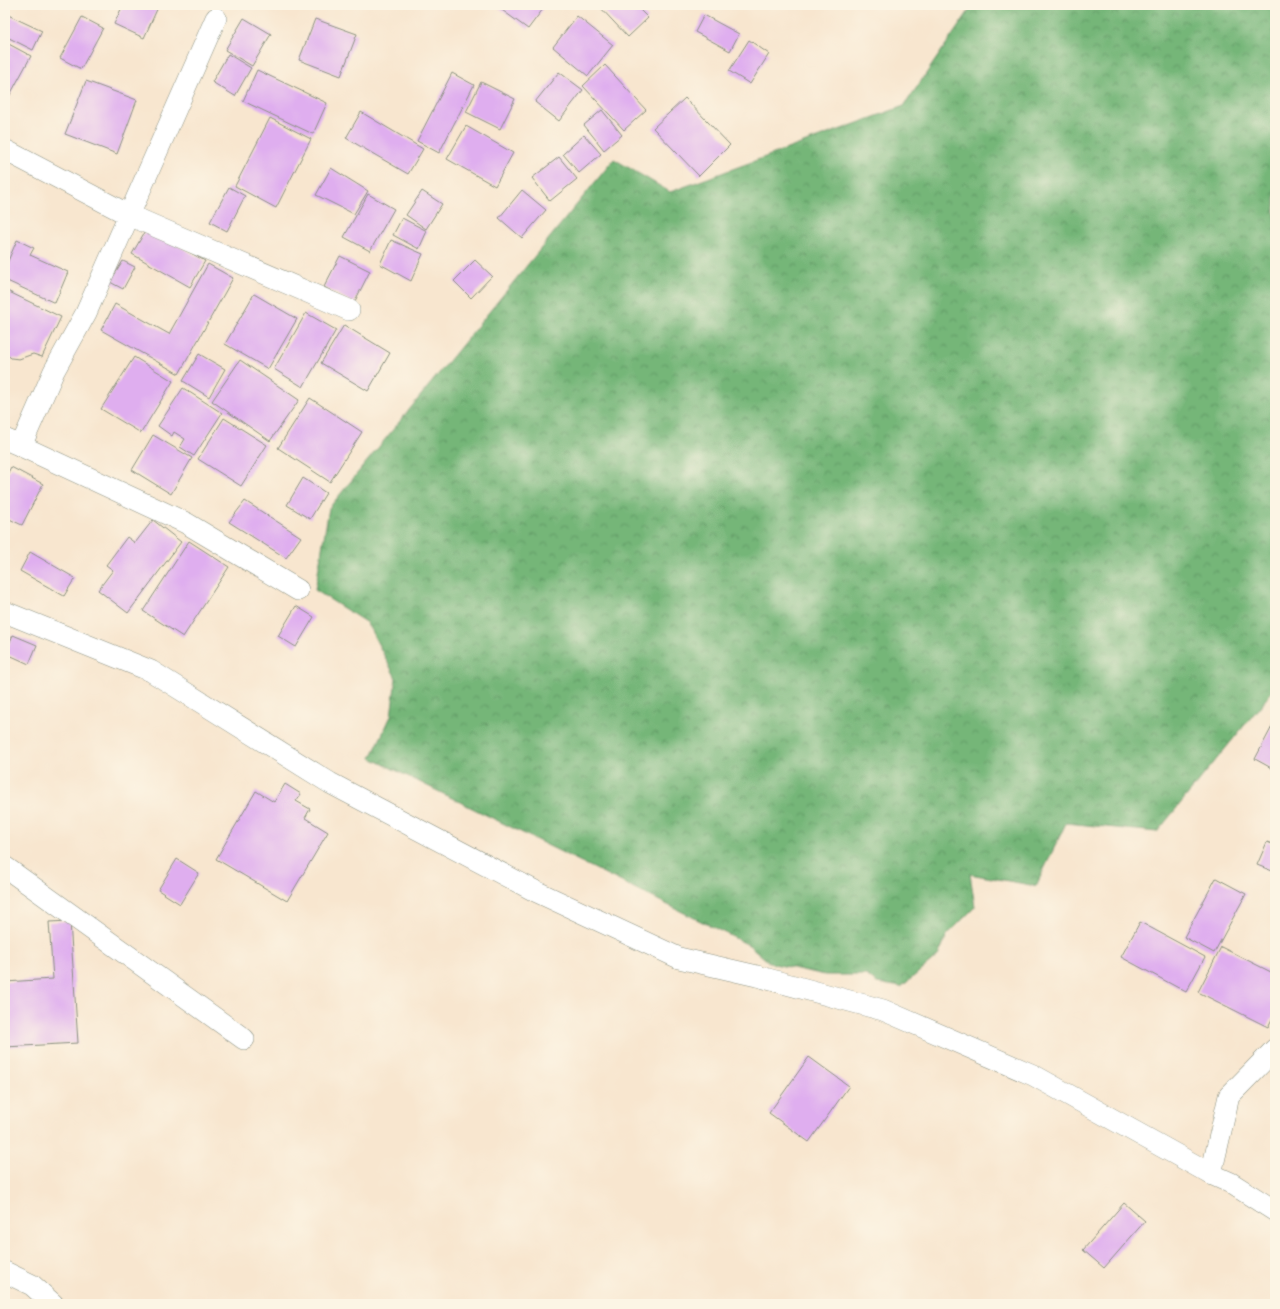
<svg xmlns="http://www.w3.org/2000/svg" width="1280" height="1309" font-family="'Shantell Sans',sans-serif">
<defs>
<pattern id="forest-crowns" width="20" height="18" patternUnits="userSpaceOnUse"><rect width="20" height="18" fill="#75b678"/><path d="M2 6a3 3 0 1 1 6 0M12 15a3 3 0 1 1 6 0" fill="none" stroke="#5f9563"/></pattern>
</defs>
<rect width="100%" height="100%" fill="#fcf5e5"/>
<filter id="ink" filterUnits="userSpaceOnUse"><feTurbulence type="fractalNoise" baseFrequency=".025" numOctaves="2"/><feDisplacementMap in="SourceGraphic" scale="8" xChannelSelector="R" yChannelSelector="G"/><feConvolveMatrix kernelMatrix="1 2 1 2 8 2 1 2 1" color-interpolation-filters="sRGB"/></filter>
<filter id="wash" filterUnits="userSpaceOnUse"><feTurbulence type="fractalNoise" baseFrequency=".012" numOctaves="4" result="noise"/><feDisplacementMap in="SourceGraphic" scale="16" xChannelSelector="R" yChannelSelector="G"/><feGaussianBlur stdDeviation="0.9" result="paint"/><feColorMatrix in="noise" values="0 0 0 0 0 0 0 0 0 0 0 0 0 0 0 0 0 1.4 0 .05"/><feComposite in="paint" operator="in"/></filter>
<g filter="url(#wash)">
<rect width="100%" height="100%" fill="#f8e6cf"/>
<polygon fill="url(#forest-crowns)" stroke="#4a7a56" points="973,5 1275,5 1275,688 1157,832 1066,823 1036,886 970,874 975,907 947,935 938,956 901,987 877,983 866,975 825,975 770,963 749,945 371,758 391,716 396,678 367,623 315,590 329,508 614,159 670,192 904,106"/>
<g id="blocks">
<g fill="#dfaeef">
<polygon points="123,5 159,5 144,38 114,24"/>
<polygon points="495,5 546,5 528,29"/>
<polygon points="598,5 635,5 648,18 628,37"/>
<polygon points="6,14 42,31 33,50 5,36"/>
<polygon points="704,15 739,34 730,51 695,32"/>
<polygon points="577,16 613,45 588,76 553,47"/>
<polygon points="82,17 103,28 81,69 60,58"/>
<polygon points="244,18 271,34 252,66 225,50"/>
<polygon points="315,19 357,34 341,76 299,60"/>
<polygon points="749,40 769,54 750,84 729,71"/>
<polygon points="5,42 31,56 5,104"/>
<polygon points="228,54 251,68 235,96 212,82"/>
<polygon points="605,65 646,110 624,130 583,86"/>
<polygon points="257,70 327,103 313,134 243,101"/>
<polygon points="559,72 583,90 559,121 535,102"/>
<polygon points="452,73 474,85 439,153 417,141"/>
<polygon points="86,81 137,100 117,154 65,134"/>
<polygon points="481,82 515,99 500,129 466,112"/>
<polygon points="685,98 730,145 699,176 653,128"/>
<polygon points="602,110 622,135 604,150 584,125"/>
<polygon points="361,112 423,149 408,174 346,138"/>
<polygon points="270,118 311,139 276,208 235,186"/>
<polygon points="466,126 513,153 495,186 447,159"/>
<polygon points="584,135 601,154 579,173 563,154"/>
<polygon points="559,157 577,179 550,201 532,178"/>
<polygon points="331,168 368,191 354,214 316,195"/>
<polygon points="229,187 245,196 227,231 210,222"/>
<polygon points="522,190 546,210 522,238 499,218"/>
<polygon points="422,191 442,204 426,229 406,215"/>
<polygon points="368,194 394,209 370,251 344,237"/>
<polygon points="402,218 427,231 419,249 393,235"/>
<polygon points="147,228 205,261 190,287 132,254"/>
<polygon points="17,240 34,248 30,255 68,272 55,303 5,280 5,268"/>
<polygon points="391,240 423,254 411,281 380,264"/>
<polygon points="340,256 370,271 354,303 324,287"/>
<polygon points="475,260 492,276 471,298 454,281"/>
<polygon points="123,261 135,267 123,289 110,282"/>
<polygon points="208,264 233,278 179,374 101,330 115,304 169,334"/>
<polygon points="5,290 61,317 42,357 33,354 19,359 11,358 5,353"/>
<polygon points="254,294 297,319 268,369 225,344"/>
<polygon points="306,313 336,330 303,387 274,369"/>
<polygon points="344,325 390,353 368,391 321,363"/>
<polygon points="199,354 225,369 209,397 183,381"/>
<polygon points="134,357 173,381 141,433 101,409"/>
<polygon points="240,360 299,400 270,441 212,401"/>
<polygon points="183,388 222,413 194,456 180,447 185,439 174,432 172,436 158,426"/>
<polygon points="310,398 362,432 330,482 278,448"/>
<polygon points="224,418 267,445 241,486 198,459"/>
<polygon points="153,435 192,458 171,494 132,470"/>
<polygon points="11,467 43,484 22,525 5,517 5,478"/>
<polygon points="303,478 326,493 310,519 287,505"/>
<polygon points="245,501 301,537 286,558 229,522"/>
<polygon points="153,520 181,542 128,613 98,590 113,570 106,565 127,537 135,543"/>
<polygon points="189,541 229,567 183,637 143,611"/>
<polygon points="30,552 75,578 64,596 20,571"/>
<polygon points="296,606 314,617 296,647 278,636"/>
<polygon points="13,635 37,645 29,664 5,653"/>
<polygon points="1275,721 1275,770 1255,759"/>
<polygon points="285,784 301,794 296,801 310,809 305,818 328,832 287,901 216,859 256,791 274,802"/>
<polygon points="1267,842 1275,845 1275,872 1257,865"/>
<polygon points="177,859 199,873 180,904 158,890"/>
<polygon points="1216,878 1246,894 1214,953 1184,937"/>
<polygon points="70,921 78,1043 5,1047 5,982 53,979 49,922"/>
<polygon points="1140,922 1205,957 1186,992 1121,957"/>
<polygon points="1221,947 1275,974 1275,1013 1268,1027 1198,992"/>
<polygon points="809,1057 849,1086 809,1142 769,1113"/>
<polygon points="1124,1203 1145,1221 1104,1268 1083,1250"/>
</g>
</g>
</g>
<g filter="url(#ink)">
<use href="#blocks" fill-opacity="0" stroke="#8c9282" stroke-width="1"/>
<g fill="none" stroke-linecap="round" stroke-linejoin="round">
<defs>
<g id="street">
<polyline points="5,150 129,215 349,310"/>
<polyline points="5,439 21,446 54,371 86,313 216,18"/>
<polyline points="21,446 186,523 298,590"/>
<polyline points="5,612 151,671 330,783 533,890 679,958 757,976 883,1010 1033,1075 1211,1174 1231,1183 1275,1211"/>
<polyline points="5,867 244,1039"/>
<polyline points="1211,1174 1229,1096 1275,1049"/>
<polyline points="5,1272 32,1285 53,1304"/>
</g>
</defs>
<use href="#street" stroke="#8c9282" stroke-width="22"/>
<use href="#street" stroke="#fff" stroke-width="21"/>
</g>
</g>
<rect width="1280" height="1309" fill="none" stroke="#fcf5e5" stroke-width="20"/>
</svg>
